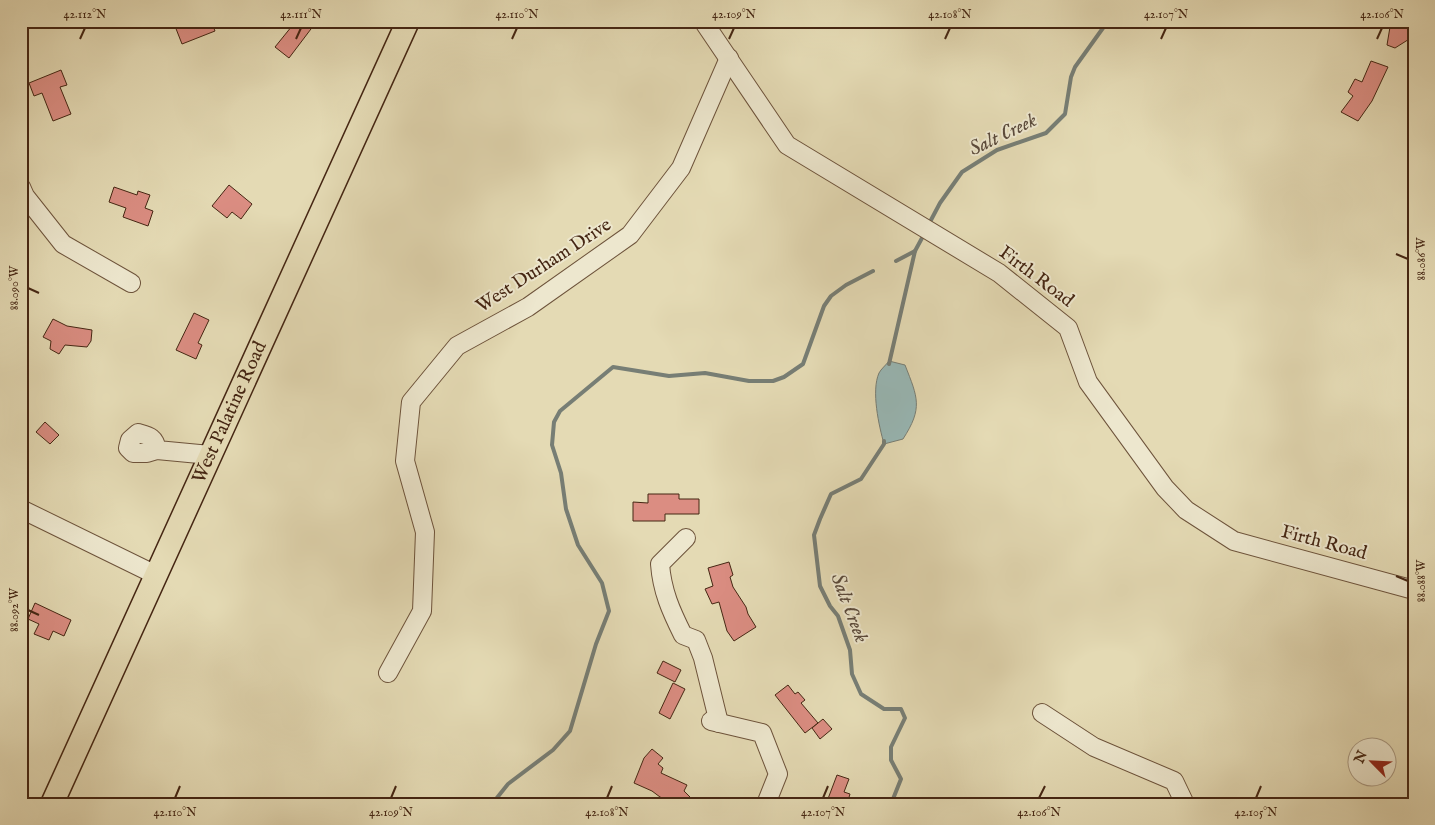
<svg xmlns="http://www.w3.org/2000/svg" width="1435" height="825" font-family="'IM FELL English',serif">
<rect width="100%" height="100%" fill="#e4dab4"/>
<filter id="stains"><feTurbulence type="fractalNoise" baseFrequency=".004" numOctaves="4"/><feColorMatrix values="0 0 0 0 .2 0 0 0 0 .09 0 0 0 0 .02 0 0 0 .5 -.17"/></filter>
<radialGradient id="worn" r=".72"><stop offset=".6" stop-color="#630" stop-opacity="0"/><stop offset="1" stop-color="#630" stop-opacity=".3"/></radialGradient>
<path fill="#98b8b6" stroke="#777e75" d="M889,361L905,365C918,398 923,408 903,439L884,444C879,426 871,391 879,373C881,369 886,365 889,361Z"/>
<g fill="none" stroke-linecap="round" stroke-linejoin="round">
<g stroke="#777e75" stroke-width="4">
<polyline points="931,220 940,203 962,172 997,150 1046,133 1065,114 1071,77 1075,67 1108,21"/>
<polyline points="896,261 915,251"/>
<polyline points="889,364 915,251 922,238"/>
<polyline points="884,441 884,444 861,479 831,494 820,519 814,535 820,586 830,606 838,616 850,650 852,674 861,694 884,709 901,709 905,718 891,747 891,760 901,779 891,804"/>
<polyline points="492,804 508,784 553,750 570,731 596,644 609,611 602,583 578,545 566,509 561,473 552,445 554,422 560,411 613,367 669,376 705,373 749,381 773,381 784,377 803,364 824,306 831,296 846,285 873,271"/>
</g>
</g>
<g fill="#db8d82" stroke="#452613">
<polygon points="173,21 211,21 215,31 182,44"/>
<polygon points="301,21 317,21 289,58 275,47 292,26 295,28"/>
<polygon points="1391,21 1414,21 1414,36 1395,48 1387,45"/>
<polygon points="1371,61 1388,67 1372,101 1358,121 1341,112 1353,96 1348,92 1355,79 1362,82"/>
<polygon points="61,70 67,85 60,87 71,114 53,121 42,93 34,96 29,83"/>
<polygon points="229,185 252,204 241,219 232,212 227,218 212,206"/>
<polygon points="114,187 137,195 138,191 150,195 145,208 153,211 148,226 123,217 126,208 109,202"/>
<polygon points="194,313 209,320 198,343 202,345 196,359 176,350"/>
<polygon points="53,319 67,326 92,330 91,341 87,347 65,345 59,354 50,349 51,341 43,337"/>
<polygon points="45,422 59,435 50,444 36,432"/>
<polygon points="648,494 679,494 679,499 699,499 699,514 665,514 665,521 633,521 633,502 648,503"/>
<polygon points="729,562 733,575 730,577 733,587 746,607 748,614 756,627 734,641 727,631 719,602 712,604 705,589 713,586 708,568"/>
<polygon points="35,603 71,620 64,636 53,631 49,640 34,634 39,624 28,619"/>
<polygon points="663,661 681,670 675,682 657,673"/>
<polygon points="673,683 685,689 670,719 659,713"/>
<polygon points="788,685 795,694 798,692 805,700 801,703 818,723 805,733 775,695"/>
<polygon points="823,719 832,729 820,739 812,728"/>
<polygon points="652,749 663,758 658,764 663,768 661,773 687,785 684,791 690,797 687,804 676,804 660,797 652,791 634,783 644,758"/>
<polygon points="837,775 849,779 844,792 850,794 847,804 826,804"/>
</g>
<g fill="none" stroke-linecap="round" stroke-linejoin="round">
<defs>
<g id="minor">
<polyline points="703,21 787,145 999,273 1068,328 1088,382 1165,488 1186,510 1234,541 1414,590"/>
<polyline points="21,187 25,196 63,244 131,283"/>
<path d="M157,450C155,437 149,436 138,433L130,440L128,448L133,453H147L157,450L210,455"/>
<polyline points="21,509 156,575"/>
<path d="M686,538L660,564C662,591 671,611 683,635L696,640L703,658L719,723"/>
<polyline points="388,673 422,611 425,532 405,461 411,402 457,346 528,307 630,235 681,168 729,58"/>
<polyline points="1042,713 1094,747 1174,781 1185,804"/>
<polyline points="711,721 762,733 778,774 766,804"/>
</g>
<g id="major">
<path id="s1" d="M52,804L408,21"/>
</g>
</defs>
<use href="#minor" stroke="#6d533b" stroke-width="20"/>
<use href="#major" stroke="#452613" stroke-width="25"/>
<use href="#minor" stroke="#ede7ce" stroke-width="18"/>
<use href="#major" stroke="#e4dab4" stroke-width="22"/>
</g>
<path fill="none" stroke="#452613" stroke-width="2" d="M80,39L85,28M296,39L301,28M512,39L517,28M729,39L734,28M945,39L950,28M1161,39L1166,28M1377,39L1382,28M1396,254L1408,259M28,288L39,293M1396,576L1408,581M28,610L39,615M175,798L180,786M391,798L396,786M607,798L612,786M823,798L828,786M1039,798L1045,786M1256,798L1261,786"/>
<g text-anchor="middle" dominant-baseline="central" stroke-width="4" stroke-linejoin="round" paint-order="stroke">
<g font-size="19" fill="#452613" stroke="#ede7ce">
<text transform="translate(544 266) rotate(-33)">West Durham Drive</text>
<text transform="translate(1036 277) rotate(37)">Firth Road</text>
<text stroke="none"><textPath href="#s1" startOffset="430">West Palatine Road</textPath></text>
<text transform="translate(1324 543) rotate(15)">Firth Road</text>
</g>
<g font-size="20" font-style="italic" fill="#5a4a3c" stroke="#ede7ce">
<text transform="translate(1003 135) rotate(-26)">Salt Creek</text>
<text transform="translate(849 608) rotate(69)">Salt Creek</text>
</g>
</g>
<rect width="1435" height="825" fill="none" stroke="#e4dab4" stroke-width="55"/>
<g transform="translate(1372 762) rotate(294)"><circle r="24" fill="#ede7ce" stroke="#aa9a83"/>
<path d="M0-4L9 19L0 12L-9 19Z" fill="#8f2418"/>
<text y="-8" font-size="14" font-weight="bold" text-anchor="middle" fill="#452613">N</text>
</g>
<rect x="28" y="28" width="1380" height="770" fill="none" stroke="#452613" stroke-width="2"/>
<g font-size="12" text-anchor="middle" fill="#452613">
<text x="85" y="18">42.112°N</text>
<text x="301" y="18">42.111°N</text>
<text x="517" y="18">42.110°N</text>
<text x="734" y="18">42.109°N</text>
<text x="950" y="18">42.108°N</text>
<text x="1166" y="18">42.107°N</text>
<text x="1382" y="18">42.106°N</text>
<text transform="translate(1421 259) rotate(-90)" y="4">88.086°W</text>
<text transform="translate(14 288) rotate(-90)" y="4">88.090°W</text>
<text transform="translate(1421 581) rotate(-90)" y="4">88.088°W</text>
<text transform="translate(14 610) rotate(-90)" y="4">88.092°W</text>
<text x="175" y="816">42.110°N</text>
<text x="391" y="816">42.109°N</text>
<text x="607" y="816">42.108°N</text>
<text x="823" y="816">42.107°N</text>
<text x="1039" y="816">42.106°N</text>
<text x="1256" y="816">42.105°N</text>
</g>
<rect width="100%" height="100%" filter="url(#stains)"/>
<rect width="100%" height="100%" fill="url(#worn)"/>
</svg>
